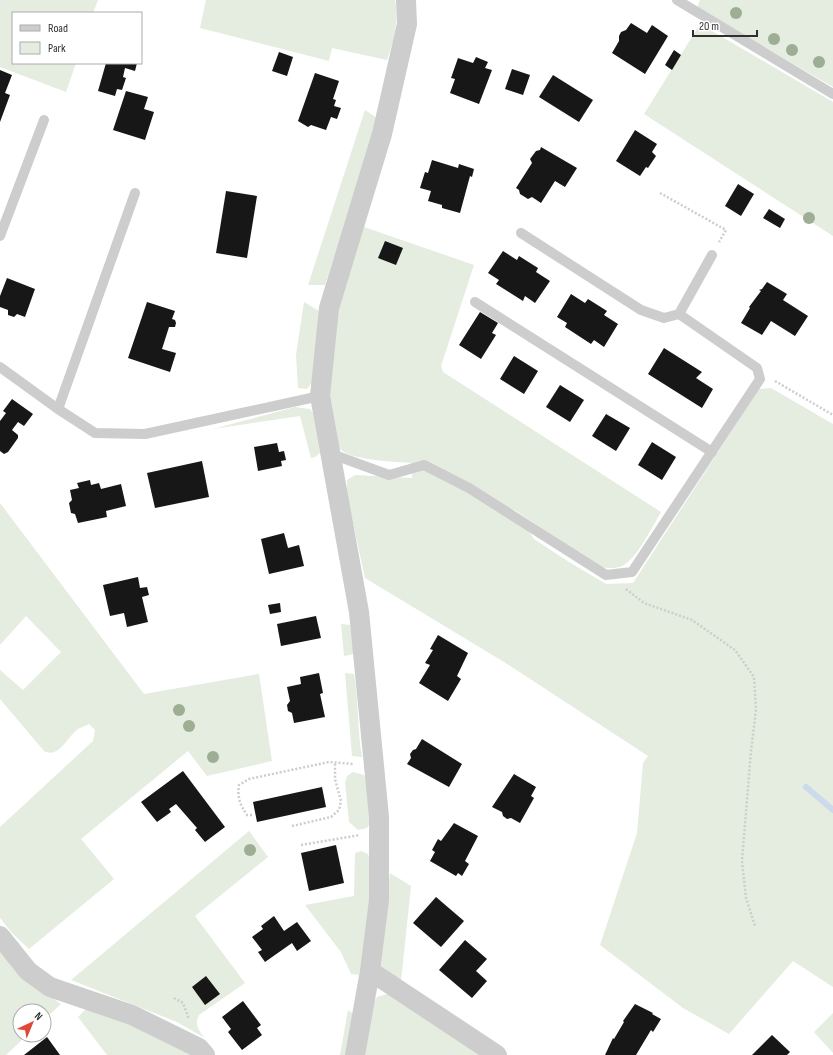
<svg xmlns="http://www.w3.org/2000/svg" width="833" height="1055" font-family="'Sofia Sans Condensed',sans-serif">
<rect width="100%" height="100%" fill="#fff"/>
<g fill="#e4eddf">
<polygon points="0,0 98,0 93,13 13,13 13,63 76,63 66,92 0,67"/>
<path d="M206,0H395C399,22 394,40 387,60L332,48L329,61L200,28Z"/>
<polygon points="700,0 833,0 833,87 697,8"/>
<polygon points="700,24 833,102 833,236 644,114"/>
<polygon points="365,110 377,118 359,182 325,285 308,285"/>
<path d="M364,227L474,265L441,366L443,372L661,512C652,527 637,559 622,566C615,569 607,568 600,567L513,509L534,539L569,562L606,584L633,583L759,389L771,388L833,424V987L793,961L729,1034L683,1008L600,945L637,833L643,763L648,756L504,662L365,578L347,495V480L355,475L412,478L411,463C396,462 350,460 340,449C320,427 331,357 335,329C336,318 336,307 339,296C345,273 357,250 364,227Z"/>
<polygon points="304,302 319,311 313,381 307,389 298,388 296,355"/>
<polygon points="295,407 310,409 313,413 320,453 315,457 311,458 300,416 213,429"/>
<path d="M0,503L144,694L259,674L272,761L207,776L188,751L81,839L114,879L29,949L12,933L0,918V827L93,741L95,730L89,724C86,726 81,727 78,729C67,737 59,759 44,751L0,699V670L23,690L61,652L26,616L0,645Z"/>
<polygon points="341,624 350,625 354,654 344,656"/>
<path d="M345,673L354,674C359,702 357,730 362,757L352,756Z"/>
<polygon points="353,772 364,775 366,780 370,823 367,828 358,830 349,822 345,782 347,776"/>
<path d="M249,831L268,857L195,916L245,983L199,1015C194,1025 199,1031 205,1038L177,1022L71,980Z"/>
<polygon points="361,851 368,854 370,862 369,925 359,975 351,974 341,952 305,905 354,896 355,853"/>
<polygon points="390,873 411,886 401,981 382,970 379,963"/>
<polygon points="0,952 44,992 61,1004 44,1020 44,1011 20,1011 20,1035 27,1035 6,1055 0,1055"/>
<polygon points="387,994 486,1055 364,1055 373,1004 377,997"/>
<polygon points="86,1009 124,1020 198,1055 107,1055 78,1017"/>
<polygon points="348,1010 352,1013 352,1017 346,1055 340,1055"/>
<polygon points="833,1013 833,1053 814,1032"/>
</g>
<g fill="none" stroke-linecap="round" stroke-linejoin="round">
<polyline stroke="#ccdaec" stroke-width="6" points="806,787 833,810"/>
</g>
<g fill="#171717">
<polygon points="631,23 647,33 652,25 668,36 645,74 612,53 619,41 619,36 621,32 626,30"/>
<polygon points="674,50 681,55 672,70 665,65"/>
<polygon points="279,52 293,57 287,76 272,71"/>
<polygon points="476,57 488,62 485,68 492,70 479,104 450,93 455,79 451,78 458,58 473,63"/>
<polygon points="106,63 137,63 135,71 125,68 123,77 126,78 122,90 117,89 115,96 98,91"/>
<polygon points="512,69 530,75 523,95 505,89"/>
<polygon points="0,70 12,75 5,93 10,95 0,122"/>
<polygon points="315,73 339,81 333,99 336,100 334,106 341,108 337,119 331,117 326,130 311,125 308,127 298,121"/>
<polygon points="553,75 593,100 579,122 539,97"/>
<polygon points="126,91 148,97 144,109 154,112 145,140 113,130"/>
<polygon points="635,130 657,144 652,152 656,156 648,168 646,167 640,176 616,161"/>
<polygon points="541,147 577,168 565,187 555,181 541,203 532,197 528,199 520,194 519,190 516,188 532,163 530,159 536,151 540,150"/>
<polygon points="432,160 458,168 459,164 474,169 472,177 470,176 460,213 442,208 442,205 428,201 431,191 420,188 425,172 428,173"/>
<polygon points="738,184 754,194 741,216 725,206"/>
<polygon points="226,191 257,196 247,258 216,253"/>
<polygon points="769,209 785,219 780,228 763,218"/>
<polygon points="385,241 403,248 396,265 378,258"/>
<polygon points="503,251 517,260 519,256 538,268 536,272 550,281 535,303 525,296 523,301 496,284 499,280 488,273"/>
<polygon points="7,278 35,289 25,317 17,314 14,317 8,315 8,310 0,307 0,296"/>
<polygon points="767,282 787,294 783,300 808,316 795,336 771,321 762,335 741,323 750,308 749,307 761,291 759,290 762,289"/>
<polygon points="571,294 585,303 588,299 607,311 604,315 618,324 604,347 594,340 591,344 565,327 567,323 557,317"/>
<polygon points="147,302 175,311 172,319 175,320 176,323 175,327 169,327 162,349 176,353 170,372 128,358"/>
<polygon points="480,312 498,323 492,333 496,335 481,359 459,345"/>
<polygon points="664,348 702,372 696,378 713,389 702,408 648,374"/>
<polygon points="514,356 538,371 524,394 500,379"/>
<polygon points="560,385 584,400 570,422 546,407"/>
<polygon points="12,399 33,414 24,426 18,422 12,430 18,435 18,438 8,452 4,454 0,451 0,421 6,413 3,411"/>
<polygon points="606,414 630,428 616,451 592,436"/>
<polygon points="652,442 676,457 662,480 638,465"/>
<polygon points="277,443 279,452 284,451 286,460 281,461 282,466 258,471 254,447"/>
<polygon points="202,461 209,497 155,508 147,473"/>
<polygon points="90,480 91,485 99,483 101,489 121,484 126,506 106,511 107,517 78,523 75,514 71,513 69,503 72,500 70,490 79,488 77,483"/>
<polygon points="284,533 288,548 299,545 304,566 269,574 261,539"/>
<polygon points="138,577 140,588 147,587 149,595 142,597 148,622 127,627 124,613 110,616 103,585"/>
<polygon points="280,603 281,612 270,614 268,605"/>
<polygon points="316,616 321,638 281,646 277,624"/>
<polygon points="438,635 468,653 457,676 461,679 448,701 419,683 430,665 425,663 433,650 430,649"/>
<polygon points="319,673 323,693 320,694 325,717 294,723 292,713 288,711 287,705 290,701 287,687 301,684 300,677"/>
<polygon points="422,739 462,764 449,787 407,764 411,758 410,754 413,750 416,749"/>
<polygon points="183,771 225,827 205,842 195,830 197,828 176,804 169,809 171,812 157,822 141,802"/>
<polygon points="514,774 536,787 531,796 534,798 520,823 511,818 507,819 503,816 502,812 492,807"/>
<polygon points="322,787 326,807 257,822 253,802"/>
<polygon points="454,823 478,836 465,861 469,864 462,876 458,873 456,876 430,861 435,852 432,850 438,839 441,841"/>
<polygon points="336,845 344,883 309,891 301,853"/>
<polygon points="436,897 464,921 441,947 413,923"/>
<polygon points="274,916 284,931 297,922 311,941 297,951 292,943 265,962 258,952 262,950 252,937 263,929 261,926"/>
<polygon points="465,940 487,959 476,971 487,981 472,998 439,970"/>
<polygon points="206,976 220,994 205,1005 192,987"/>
<polygon points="243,1001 261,1025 257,1028 262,1035 242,1050 228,1032 231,1029 222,1017"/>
<polygon points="635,1004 653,1013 652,1014 661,1019 653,1032 651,1030 636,1055 605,1055 613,1038 614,1039 624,1022 623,1021"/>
<polygon points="772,1035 790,1052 787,1055 752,1055"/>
<polygon points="47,1037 60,1055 24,1055"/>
</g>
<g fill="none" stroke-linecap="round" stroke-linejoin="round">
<g stroke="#cdcdcd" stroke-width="2.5" stroke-dasharray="2 2" stroke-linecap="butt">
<polyline points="660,193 726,230 719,242"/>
<polyline points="775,381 833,415"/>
<polyline points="626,589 644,603 692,620 735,650 754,677 756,710 751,751 742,861 746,898 755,926"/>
<path d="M252,815H247C240,805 237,797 239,785L249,779L329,762L354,764"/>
<polyline points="292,826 331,817 339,810 341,801 335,779 335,763"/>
<polyline points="301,845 360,835"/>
<polyline points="174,998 183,1003 189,1019"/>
</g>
<g stroke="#cdcdcd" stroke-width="10">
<polyline points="677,0 833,94"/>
<polyline points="135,193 58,409 95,433 145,434 320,396"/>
<polyline points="521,233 641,310 664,318 679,314 712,255"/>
<polyline points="0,236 44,120"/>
<polyline points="475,302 712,452"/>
<polyline points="0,367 58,409"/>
<polyline points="329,453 389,475 424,465 469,488 606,575 632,572 760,379 757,368 679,314"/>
</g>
<g stroke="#cdcdcd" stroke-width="20">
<polyline points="0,936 28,971 50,987 132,1015 199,1048 205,1055"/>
<polyline points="370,971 497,1055"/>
<polyline points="355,1055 370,971 379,900 379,817 359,612 320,396 329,308 382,134 407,24 406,0"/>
</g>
</g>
<g fill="#9dae95">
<circle cx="736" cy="13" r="6"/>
<circle cx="774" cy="39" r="6"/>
<circle cx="792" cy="50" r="6"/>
<circle cx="819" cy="62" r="6"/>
<circle cx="809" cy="218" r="6"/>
<circle cx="179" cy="710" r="6"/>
<circle cx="189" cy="726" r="6"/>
<circle cx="213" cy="757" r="6"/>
<circle cx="250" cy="850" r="6"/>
</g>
<rect x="12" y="12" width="130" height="52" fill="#ffffff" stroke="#acacac"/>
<rect x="20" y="25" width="20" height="6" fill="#cdcdcd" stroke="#acacac"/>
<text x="48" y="32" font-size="12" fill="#303030">Road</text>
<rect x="20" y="42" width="20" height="12" fill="#e4eddf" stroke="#acacac"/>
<text x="48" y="52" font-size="12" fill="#303030">Park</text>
<g transform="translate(32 1023) rotate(44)"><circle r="19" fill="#ffffff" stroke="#acacac"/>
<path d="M0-3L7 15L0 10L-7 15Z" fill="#e14839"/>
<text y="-6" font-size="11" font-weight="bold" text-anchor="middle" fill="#303030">N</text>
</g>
<path d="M693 30v6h64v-6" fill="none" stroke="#303030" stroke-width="2"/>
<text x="699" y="30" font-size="12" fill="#303030" stroke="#ffffff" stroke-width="3" paint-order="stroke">20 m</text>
</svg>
